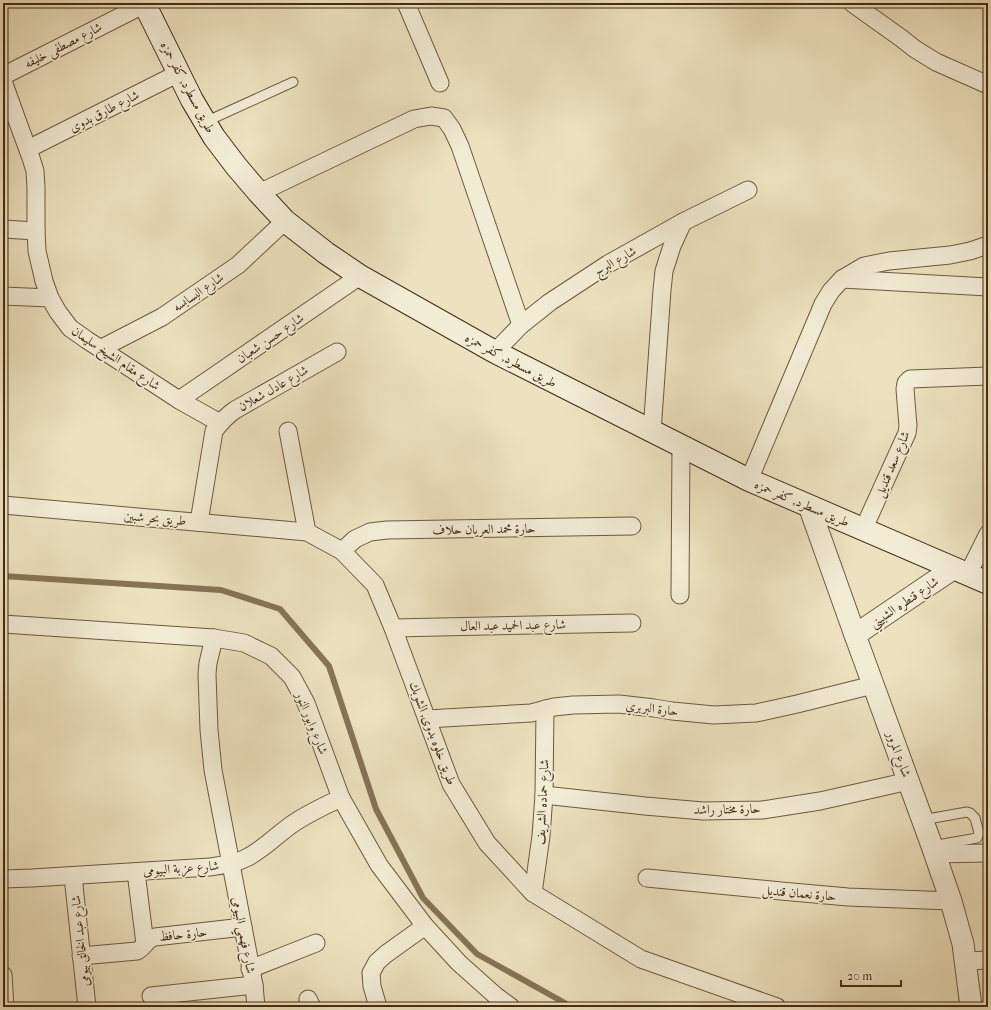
<svg xmlns="http://www.w3.org/2000/svg" width="991" height="1010" font-family="'IM FELL French Canon',Amiri,serif">
<rect width="100%" height="100%" fill="#ede2bf"/>
<filter id="stains"><feTurbulence type="fractalNoise" baseFrequency=".005" numOctaves="4"/><feColorMatrix values="0 0 0 0 .2 0 0 0 0 .09 0 0 0 0 .02 0 0 0 .5 -.17"/></filter>
<radialGradient id="worn" r=".72"><stop offset=".6" stop-color="#630" stop-opacity="0"/><stop offset="1" stop-color="#630" stop-opacity=".3"/></radialGradient>
<g fill="none" stroke-linecap="round" stroke-linejoin="round">
<polyline stroke="#867456" stroke-width="6" points="3,576 221,590 280,609 329,666 376,809 423,898 477,954 572,1007"/>
<defs>
<g id="service">
<polyline points="205,122 293,82"/>
<polyline points="922,820 967,812 970,813 975,818 979,833 977,838 932,846"/>
</g>
<g id="minor">
<polyline points="406,3 440,83"/>
<polyline points="852,3 901,38 915,49 936,62 988,85"/>
<polyline points="3,76 145,4"/>
<polyline points="3,81 17,120 31,158 35,171 36,188 36,231 37,251 44,281 50,298 58,312 70,328 87,340 179,400 220,423"/>
<polyline points="28,149 179,73"/>
<polyline points="259,193 414,119 431,116 444,118 452,129 460,146 521,325"/>
<polyline points="3,229 36,231"/>
<polyline points="842,279 988,287"/>
<polyline points="3,296 50,298"/>
<polyline points="102,348 162,317 238,265 285,221"/>
<polyline points="495,352 521,325 550,302 608,264 683,222 748,190"/>
<polyline points="179,400 360,276"/>
<polyline points="288,431 307,532"/>
<polyline points="652,432 662,290 664,271 672,246 683,222"/>
<polyline points="749,480 823,304 831,291 842,279 864,266 889,261 950,255 970,251 988,245"/>
<polyline points="3,505 307,532 342,551 375,585 393,628 451,784 487,843 533,893 641,959 777,1007"/>
<path d="M199,522L214,431C220,423 226,416 235,410L337,352"/>
<polyline points="863,530 907,433 908,426 905,389 906,383 910,379 988,376"/>
<polyline points="342,551 355,539 370,532 387,530 632,526"/>
<polyline points="968,574 988,534"/>
<polyline points="680,595 681,446"/>
<polyline points="3,624 214,638 244,643 271,656 292,677 306,703 341,798 379,865 425,926 459,963 496,996 511,1007"/>
<polyline points="393,628 632,623"/>
<polyline points="214,638 208,663 207,674 209,730 213,770 254,985 256,1007"/>
<polyline points="427,719 531,713 554,707 573,705 619,704 654,708 672,711 714,715 756,713 797,704 873,685"/>
<polyline points="544,795 645,806 703,811 762,810 820,801 909,781"/>
<polyline points="935,854 988,853"/>
<polyline points="136,872 145,944"/>
<polyline points="73,876 87,1007"/>
<polyline points="647,878 781,891 848,897 951,901"/>
<path d="M3,879L32,878L210,867C223,865 235,864 246,858C265,849 279,832 297,821C311,812 326,805 341,798"/>
<polyline points="533,893 541,836 544,795 545,709"/>
<path d="M81,956L137,951C144,948 146,939 155,937L243,927"/>
<polyline points="965,961 988,960"/>
<polyline points="250,969 316,943"/>
<polyline points="3,975 5,1007"/>
<polyline points="151,996 254,985"/>
<polyline points="308,999 312,1007"/>
<polyline points="378,1007 372,986 371,973 377,962 386,954 425,926"/>
</g>
<g id="tertiary">
<polyline points="809,506 855,635 932,846 951,901 963,944 971,1007"/>
<polyline points="855,635 954,568"/>
</g>
<polyline id="secondary" points="144,3 192,100 214,137 236,166 259,193 285,221 326,253 360,276 495,352 749,480 988,583"/>
</defs>
<use href="#service" stroke="#6e593d" stroke-width="11"/>
<use href="#minor" stroke="#6e593d" stroke-width="19"/>
<use href="#tertiary" stroke="#6e593d" stroke-width="23"/>
<use href="#secondary" stroke="#432b12" stroke-width="24"/>
<use href="#service" stroke="#f3ecd5" stroke-width="9"/>
<use href="#minor" stroke="#f3ecd5" stroke-width="17"/>
<use href="#tertiary" stroke="#f3ecd5" stroke-width="21"/>
<use href="#secondary" stroke="#f3ecd5" stroke-width="22"/>
</g>
<g text-anchor="middle" dominant-baseline="central" stroke-width="3.5" stroke-linejoin="round" paint-order="stroke">
<g font-size="13" fill="#432b12" stroke="#f3ecd5">
<text transform="translate(63 45) rotate(-27)">شارع مصطفى خليفه</text>
<text transform="translate(188 87) rotate(62)">طريق مسطرد, كفر حمزه</text>
<text transform="translate(104 111) rotate(-27)">شارع طارق بدوى</text>
<text transform="translate(615 261) rotate(-30)">شارع البرج</text>
<text transform="translate(198 292) rotate(-34)">شارع البسابسه</text>
<text transform="translate(270 338) rotate(-34)">شارع حسن شعبان</text>
<text transform="translate(116 358) rotate(34)">شارع مقام الشيخ سليمان</text>
<text transform="translate(511 360) rotate(28)">طريق مسطرد, كفر حمزه</text>
<text transform="translate(273 388) rotate(-30)">شارع عادل شعلان</text>
<text transform="translate(892 464) rotate(-67)">شارع سعد قنديل</text>
<text transform="translate(802 503) rotate(23)">طريق مسطرد, كفر حمزه</text>
<text transform="translate(155 518) rotate(5)">طريق بحر شبين</text>
<text transform="translate(484 529) rotate(-1)">حارة محمد العريان حلاف</text>
<text transform="translate(904 602) rotate(-34)">شارع قنطره الشبيني</text>
<text transform="translate(513 625) rotate(-1)">شارع عبد الحميد عبد العال</text>
<text transform="translate(652 708) rotate(7)">حارة البربري</text>
<text transform="translate(312 723) rotate(68)">شارع وابور النور</text>
<text transform="translate(433 733) rotate(69)">طريق خلوه بدوى, الشوبك</text>
<text transform="translate(899 754) rotate(70)">شارع المرور</text>
<text transform="translate(542 802) rotate(-87)">شارع حماده الشريف</text>
<text transform="translate(727 809) rotate(-1)">حارة مختار راشد</text>
<text transform="translate(181 868) rotate(-4)">شارع عزبة البيومى</text>
<text transform="translate(799 893) rotate(5)">حارة نعمان قنديل</text>
<text transform="translate(183 934) rotate(-6)">حارة حافظ</text>
<text transform="translate(244 935) rotate(79)">شارع فهمي البيومى</text>
<text transform="translate(80 941) rotate(-96)">شارع عبد الخالق بيومى</text>
</g>
</g>
<rect width="991" height="1010" fill="none" stroke="#ede2bf" stroke-width="16"/>
<rect x="4" y="4" width="983" height="1002" fill="none" stroke="#432b12" stroke-width="2"/>
<rect x="8" y="8" width="975" height="994" fill="none" stroke="#432b12"/>
<path d="M841 980v6h60v-6" fill="none" stroke="#432b12" stroke-width="2"/>
<text x="847" y="980" font-size="12" fill="#432b12" stroke="#f3ecd5" stroke-width="3" paint-order="stroke">20 m</text>
<rect width="100%" height="100%" filter="url(#stains)"/>
<rect width="100%" height="100%" fill="url(#worn)"/>
</svg>
